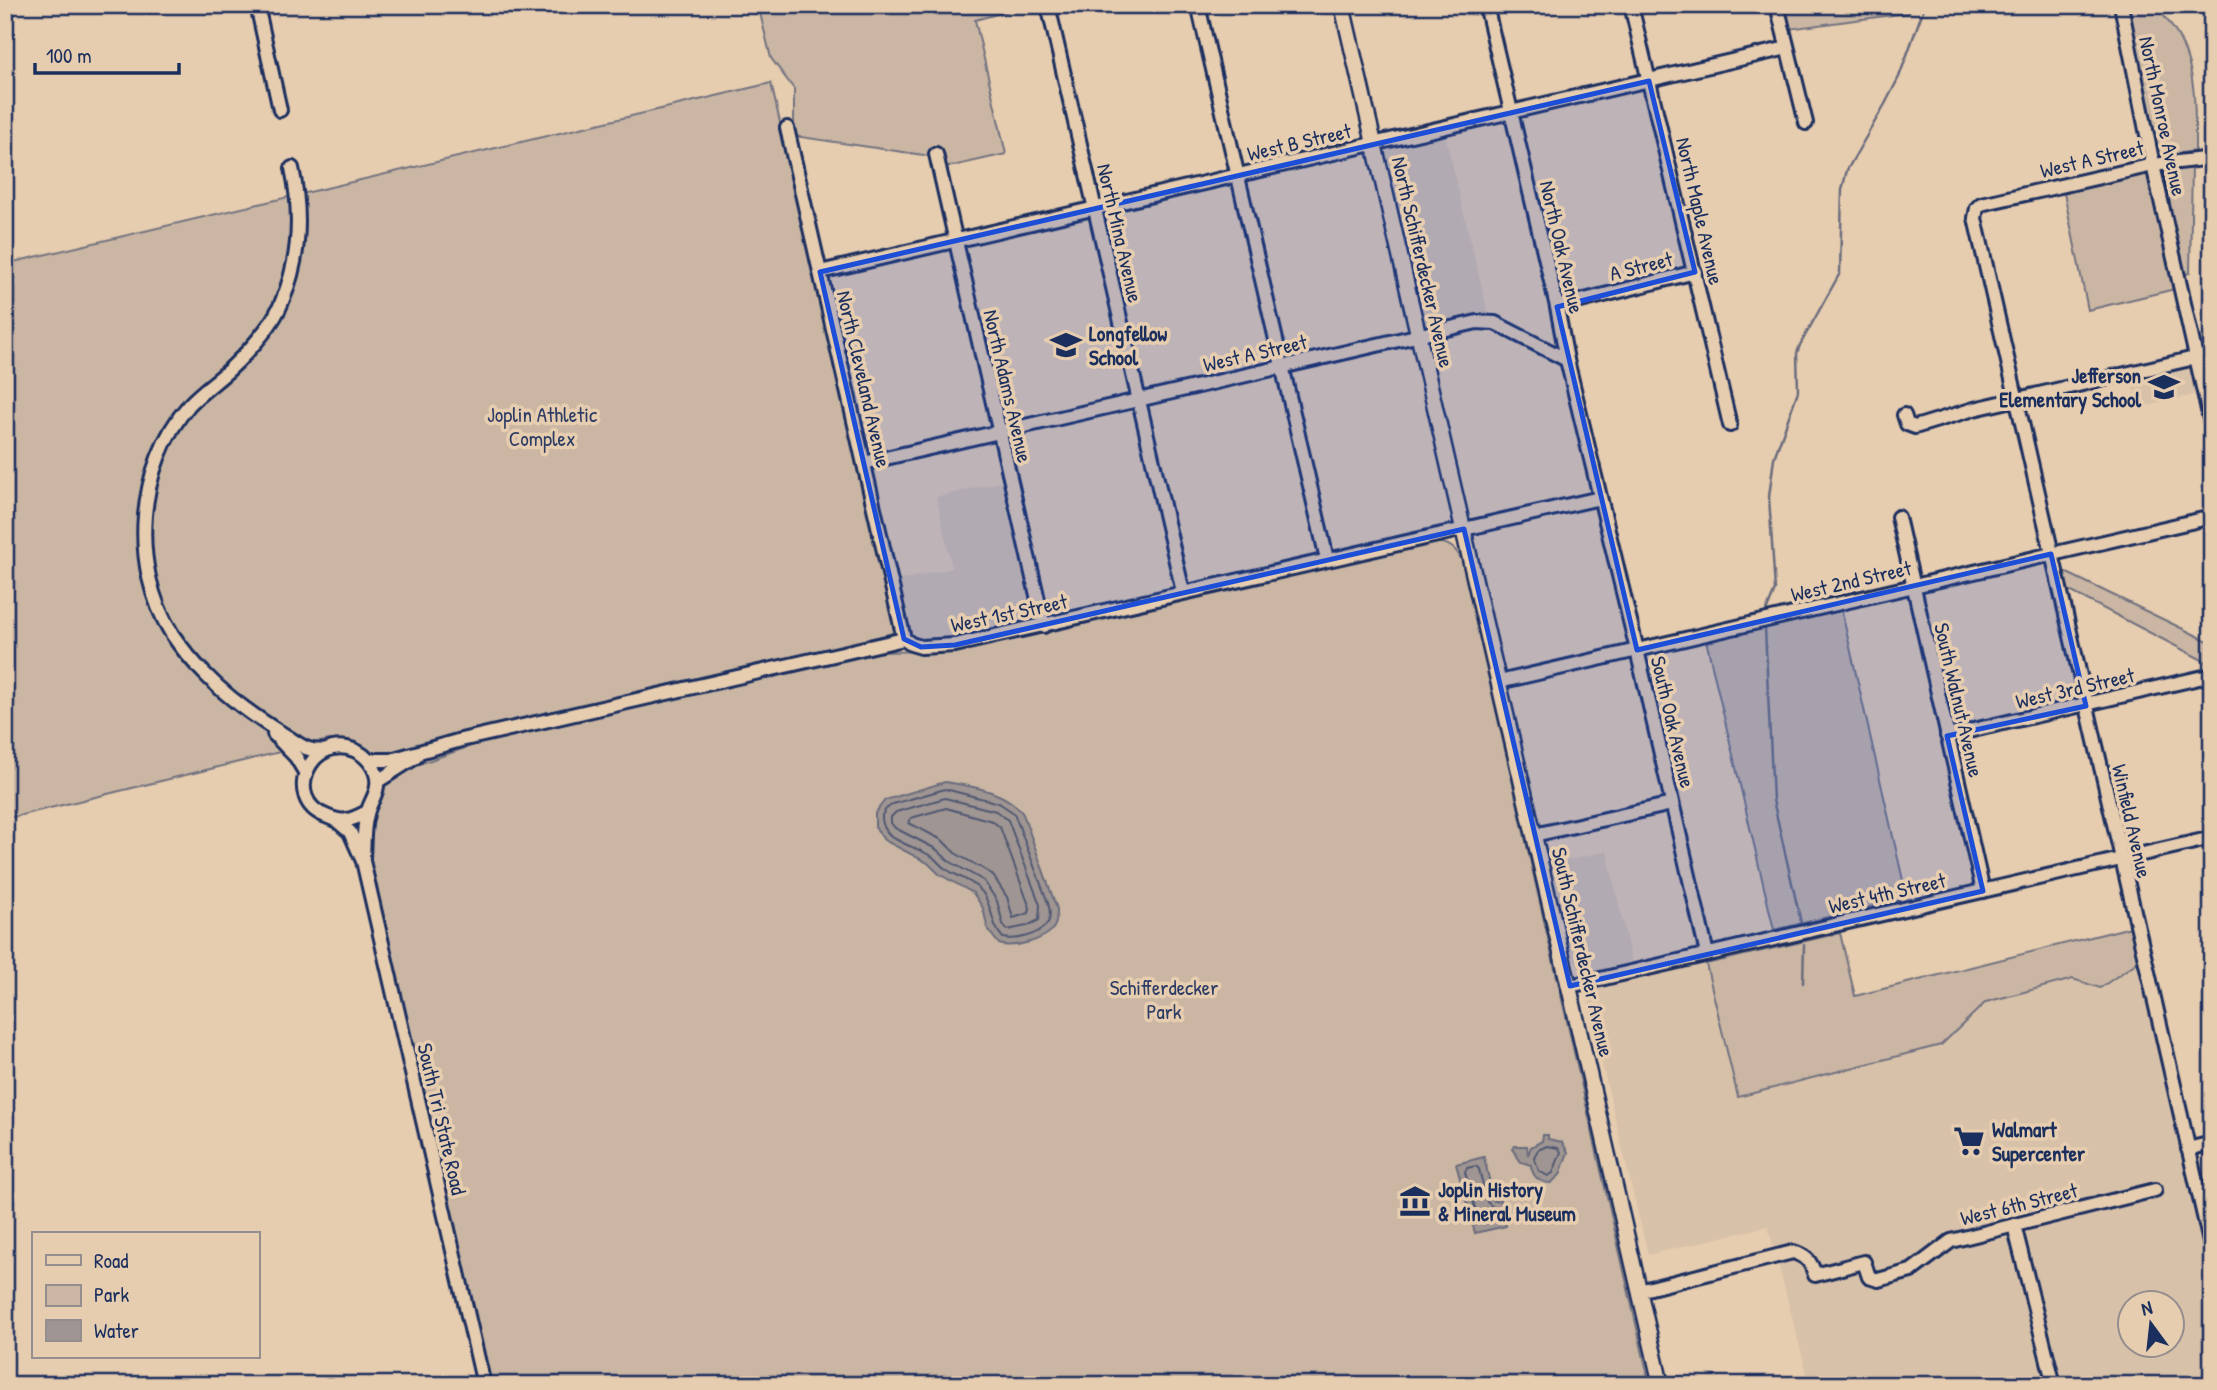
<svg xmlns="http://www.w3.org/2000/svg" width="2217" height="1390" font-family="'Patrick Hand',sans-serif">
<rect width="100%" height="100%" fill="#e7cdaf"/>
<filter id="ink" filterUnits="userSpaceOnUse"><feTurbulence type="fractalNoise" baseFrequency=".0143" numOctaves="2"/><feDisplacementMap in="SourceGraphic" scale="14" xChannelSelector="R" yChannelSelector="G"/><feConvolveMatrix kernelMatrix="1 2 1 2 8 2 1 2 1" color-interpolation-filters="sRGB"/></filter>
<g filter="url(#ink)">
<g fill="#d8c1a9" fill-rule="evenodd">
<polygon points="1445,134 1489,317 1430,328 1424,326 1422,322 1383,154 1386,147"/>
<polygon points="2185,367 2193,371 2198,394 2138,408 2131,379"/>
<polygon points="1004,481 1037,615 1036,618 1029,623 946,640 919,640 914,636 907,628 896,581 952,568 936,497"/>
<polygon points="1607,851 1632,963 1593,971 1581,968 1570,957 1548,865"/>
<path d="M2139,961L2212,1275V1385H1810L1768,1226L1648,1255L1588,1006L1589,1000L1596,990L1706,963L1738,1097L1941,1045L1986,1002L2073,979L2100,988ZM2130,1302H2172V1344H2130Z"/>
</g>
<g fill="#cab6a3" stroke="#727280" stroke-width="2">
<polygon points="758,5 1030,5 975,20 1006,154 944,168 930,156 794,136 794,89 771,58"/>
<polygon points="1783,5 1913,5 1907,13 1789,29"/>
<path d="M2125,5H2155C2164,17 2175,28 2181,42C2197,76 2195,115 2195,151L2163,156L2157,151Z"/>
<polygon points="771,83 895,625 894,631 888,636 455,734 390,755 370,752 346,740 329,740 5,819 5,264"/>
<polygon points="2192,164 2190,273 2181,275 2162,173 2165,170"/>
<polygon points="2145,172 2150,179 2175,289 2088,310 2063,188"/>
<path d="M1431,542C1446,542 1456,546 1462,561L1650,1385H487L367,862L370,817L376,808L386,783L413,766L518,730L866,652L955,651Z"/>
<polygon points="2061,570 2212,643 2212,665 2066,589"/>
<polygon points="1841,608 1907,898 1774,930 1706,640"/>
<polygon points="2131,927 2139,961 2100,988 2073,979 1986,1002 1941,1045 1738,1097 1706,964 1840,933 1855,996"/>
</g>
<g fill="#9f9592" stroke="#6a6c7d" stroke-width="2">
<path d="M945,782C971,786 1007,791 1023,814L1057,909C1057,914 1057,921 1055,925C1049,940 1012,949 999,944L988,930L983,908L973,893L939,874L928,863L884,840L875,827V813L885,800Z"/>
<path d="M1543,1135H1548V1139L1562,1142L1568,1152L1560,1175L1551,1183C1539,1183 1532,1176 1531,1165L1521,1162L1512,1149L1515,1146H1527L1528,1155L1531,1147L1542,1141Z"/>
<polygon points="1484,1157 1494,1201 1500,1200 1506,1226 1475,1233 1456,1164"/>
</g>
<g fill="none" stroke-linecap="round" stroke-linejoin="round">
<g stroke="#505873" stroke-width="2">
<path d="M945,789L999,803L1014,813L1048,903C1050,910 1051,920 1046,925C1038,935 1015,941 1003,938C991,925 993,908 983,893C974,881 958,877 946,869C941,866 938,862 934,858C917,845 880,843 882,815L886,809L893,804Z"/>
<polygon points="945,798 996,811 1008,820 1040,905 1039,920 1027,926 1007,930 1003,924 997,901 984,881 949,861 936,849 895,828 891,823 891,817 896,812"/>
<polygon points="946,808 992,821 1000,827 1030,908 1029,913 1013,918 1007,897 992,874 955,853 942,840 909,823 911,818"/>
<polygon points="1547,1146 1558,1148 1561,1152 1553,1173 1548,1176 1539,1171 1534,1157 1538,1150"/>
<polygon points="1476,1166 1479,1169 1487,1202 1495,1209 1497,1218 1495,1221 1483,1224 1479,1222 1465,1172 1467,1168"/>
</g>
<g stroke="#6a6c7d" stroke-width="2.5">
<polyline points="1765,614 1775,590 1769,497 1774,458 1798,391 1797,353 1800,345 1840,273 1842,190 1847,170 1885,104 1899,77 1925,5"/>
<polyline points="1765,628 1773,800 1802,927"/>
<polyline points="1803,983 1804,945"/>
</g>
<defs>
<g id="minor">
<polyline points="257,5 280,110"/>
<polyline points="1048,5 1183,592"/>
<polyline points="1198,5 1327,559"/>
<polyline points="1486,5 1557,307 1567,360 1637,650 1707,954"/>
<polyline points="1631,5 1730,425"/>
<polyline points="1777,5 1806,123"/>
<polyline points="2121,5 2153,165 2212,428"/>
<polyline points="787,128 904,639"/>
<polyline points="936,154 1044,626"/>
<polyline points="2212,158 2153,165 1981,204 1977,208 1975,218 2212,1251"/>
<path d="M292,168C302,214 300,260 281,304C271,328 248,352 229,370C216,382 201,392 189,405C137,466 129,566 172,634C182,649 194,663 206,675C229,699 258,719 286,736C293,740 301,747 309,749C314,751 320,750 325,751"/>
<polyline points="820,272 1787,48"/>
<polyline points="1557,307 1695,272"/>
<polyline points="1904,415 1907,424 1915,427 1974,409 2212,354"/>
<polyline points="864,463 1477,322 1495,323 1567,360"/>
<polyline points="1898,517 1983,891"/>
<polyline points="1499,682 2212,517"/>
<polyline points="274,734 296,757 305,772"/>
<polyline points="1947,736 2212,675"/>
<polyline points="369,760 391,760 461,740 904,639 911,644 921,647 955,645 1600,498"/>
<polyline points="378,781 416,757"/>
<polyline points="336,820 350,832 363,861 484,1385"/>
<polyline points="1534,835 1672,804"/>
<path d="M363,857C364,843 363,828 367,814C370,801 379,793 377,778C375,766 366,755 354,750C310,733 282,800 326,816C333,819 340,822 347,820C354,819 361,815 367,812"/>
<polyline points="1570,986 2212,838"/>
<polyline points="2188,1149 2212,1143"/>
<polyline points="2014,1225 2054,1385"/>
<path d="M1639,1291L1793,1252C1807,1256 1811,1262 1815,1275L1864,1262L1869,1277L1878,1280L1911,1271L1951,1241L2155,1190"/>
</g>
<polyline id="major" points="1342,5 1661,1385"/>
</defs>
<use href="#minor" stroke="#1b2f5e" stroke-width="18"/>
<use href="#major" stroke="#1b2f5e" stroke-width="19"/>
<use href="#minor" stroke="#e7cdaf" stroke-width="12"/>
<use href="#major" stroke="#e7cdaf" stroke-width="14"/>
</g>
</g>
<path fill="#1d4ed8" fill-opacity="0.2" stroke="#1d4ed8" stroke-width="5" stroke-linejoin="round" d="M1649,81L1695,272L1557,307L1637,650L2051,554L2086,706L1947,736L1983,891L1570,986L1464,529L955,645L921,647L904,639L820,272Z"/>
<defs>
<symbol id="school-bare" viewBox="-9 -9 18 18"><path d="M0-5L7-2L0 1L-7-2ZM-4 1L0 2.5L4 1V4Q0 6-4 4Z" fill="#1b2f5e" stroke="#e7cdaf" stroke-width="2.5" paint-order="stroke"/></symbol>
<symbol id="supermarket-bare" viewBox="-9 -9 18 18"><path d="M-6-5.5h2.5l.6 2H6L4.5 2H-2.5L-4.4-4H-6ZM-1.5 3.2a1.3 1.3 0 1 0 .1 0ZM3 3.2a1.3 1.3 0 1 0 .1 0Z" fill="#1b2f5e" stroke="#e7cdaf" stroke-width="2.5" paint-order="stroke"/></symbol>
<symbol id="museum-bare" viewBox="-9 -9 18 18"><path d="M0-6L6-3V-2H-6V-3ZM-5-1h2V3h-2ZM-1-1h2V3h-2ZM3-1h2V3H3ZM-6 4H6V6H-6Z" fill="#1b2f5e" stroke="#e7cdaf" stroke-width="2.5" paint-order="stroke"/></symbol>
</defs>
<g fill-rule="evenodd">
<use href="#school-bare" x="1044" y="323" width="44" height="44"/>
<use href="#school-bare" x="2142" y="365" width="44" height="44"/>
<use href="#supermarket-bare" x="1947" y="1119" width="44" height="44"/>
<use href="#museum-bare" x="1393" y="1179" width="44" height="44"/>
</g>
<g text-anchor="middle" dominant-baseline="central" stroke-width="7" stroke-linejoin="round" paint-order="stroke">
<g font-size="21" fill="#1b2f5e" stroke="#e7cdaf">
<text transform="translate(2163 116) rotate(78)">North Monroe Avenue</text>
<text transform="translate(1299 142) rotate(-13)">West B Street</text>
<text transform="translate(2092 159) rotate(-13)">West A Street</text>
<text transform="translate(1700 211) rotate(77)">North Maple Avenue</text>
<text transform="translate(1120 233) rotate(77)">North Mina Avenue</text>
<text transform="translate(1562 247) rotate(77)">North Oak Avenue</text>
<text transform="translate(1423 262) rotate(77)">North Schifferdecker Avenue</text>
<text transform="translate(1641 266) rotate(-14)">A Street</text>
<text transform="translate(1255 353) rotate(-13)">West A Street</text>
<text transform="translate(864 379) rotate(77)">North Cleveland Avenue</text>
<text transform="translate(1008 386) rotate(77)">North Adams Avenue</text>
<text transform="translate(1851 581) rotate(-13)">West 2nd Street</text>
<text transform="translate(1009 613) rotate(-12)">West 1st Street</text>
<text transform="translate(2075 688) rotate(-13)">West 3rd Street</text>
<text transform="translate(1959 700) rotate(77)">South Walnut Avenue</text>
<text transform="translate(1673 722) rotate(77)">South Oak Avenue</text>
<text transform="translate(2132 821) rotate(77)">Winfield Avenue</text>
<text transform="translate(1887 893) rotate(-13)">West 4th Street</text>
<text transform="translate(1583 952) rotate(77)">South Schifferdecker Avenue</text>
<text transform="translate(442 1119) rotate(77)">South Tri State Road</text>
<text transform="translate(2019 1204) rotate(-14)">West 6th Street</text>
</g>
<g font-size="21" font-weight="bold" fill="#1b2f5e" stroke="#e7cdaf" text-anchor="start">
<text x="1089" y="333">Longfellow<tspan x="1089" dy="24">School</tspan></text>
<text x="2141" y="375" text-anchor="end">Jefferson<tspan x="2141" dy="24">Elementary School</tspan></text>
<text x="1992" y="1129">Walmart<tspan x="1992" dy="24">Supercenter</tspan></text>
<text x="1438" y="1189">Joplin History<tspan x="1438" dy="24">&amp; Mineral Museum</tspan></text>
</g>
<g font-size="21" fill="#2c3c65" stroke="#e7cdaf">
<text x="542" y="414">Joplin Athletic<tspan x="542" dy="24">Complex</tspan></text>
<text x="1164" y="987">Schifferdecker<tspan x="1164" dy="24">Park</tspan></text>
</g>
</g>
<rect width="2217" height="1390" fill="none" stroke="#e7cdaf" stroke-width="28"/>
<rect x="14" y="14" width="2189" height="1362" fill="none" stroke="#1b2f5e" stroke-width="2.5" filter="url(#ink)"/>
<rect x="32" y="1232" width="228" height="126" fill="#e7cdaf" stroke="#958e8f" stroke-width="2"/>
<rect x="46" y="1255" width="35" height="10" fill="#e7cdaf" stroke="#958e8f" stroke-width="2"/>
<text x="94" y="1268" font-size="21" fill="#1b2f5e">Road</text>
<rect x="46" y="1285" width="35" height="21" fill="#cab6a3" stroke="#958e8f" stroke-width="2"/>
<text x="94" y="1302" font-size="21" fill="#1b2f5e">Park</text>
<rect x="46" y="1320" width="35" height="21" fill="#9f9592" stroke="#958e8f" stroke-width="2"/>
<text x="94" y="1338" font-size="21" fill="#1b2f5e">Water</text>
<g transform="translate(2151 1324) rotate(345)"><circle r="33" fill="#e7cdaf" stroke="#958e8f" stroke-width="2"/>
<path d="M0-5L12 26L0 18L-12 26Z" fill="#1b2f5e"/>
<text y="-10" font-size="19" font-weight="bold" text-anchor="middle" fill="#1b2f5e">N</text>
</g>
<path d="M35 63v10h144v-10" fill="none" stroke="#1b2f5e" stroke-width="3.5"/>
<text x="46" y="63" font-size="21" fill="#1b2f5e" stroke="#e7cdaf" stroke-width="5" paint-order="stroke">100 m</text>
</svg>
